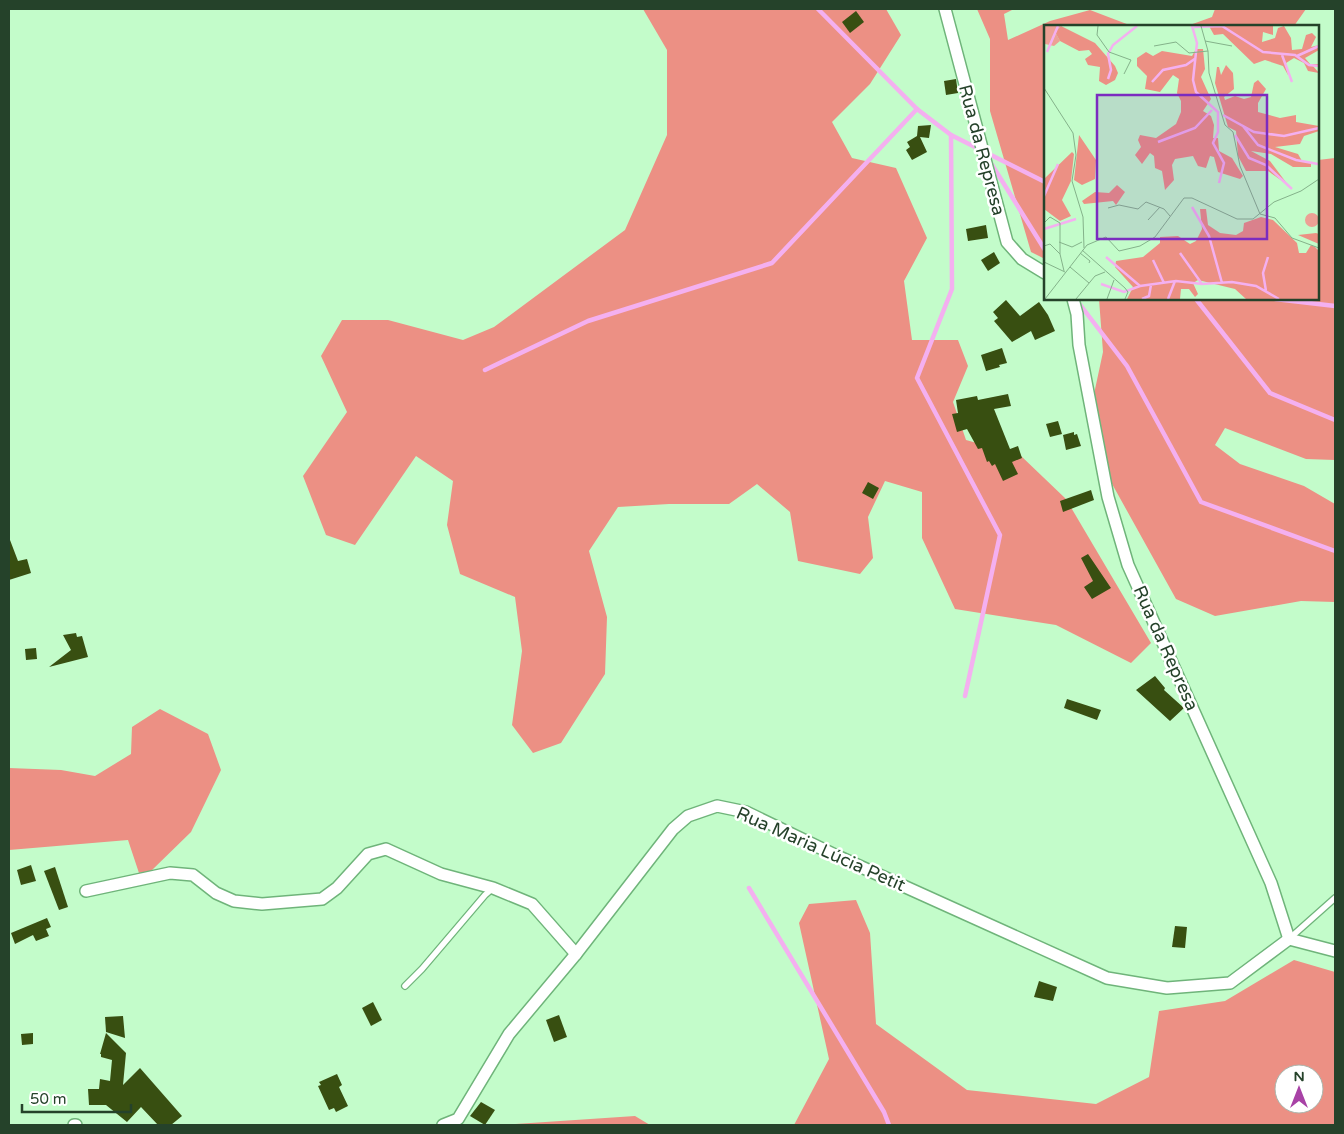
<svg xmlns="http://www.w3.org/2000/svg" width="1344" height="1134" font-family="'Varela Round',sans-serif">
<rect width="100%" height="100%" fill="#c3fcca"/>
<g fill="#ec9084" fill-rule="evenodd">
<polygon points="643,9 886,9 901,35 870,84 832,122 852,158 896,168 927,238 904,281 912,340 958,340 968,366 953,402 966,440 1020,455 1066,499 1151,643 1131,663 1056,625 955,609 922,538 922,492 885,481 868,517 873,558 860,574 798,561 790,512 757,484 729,504 669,504 618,507 589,551 607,617 605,674 561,743 533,753 512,725 522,651 515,597 460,574 447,525 453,481 416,456 355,545 326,535 303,476 347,412 321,356 342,320 388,320 463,340 494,327 625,230 667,135 667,50"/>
<polygon points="977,9 1014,9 1004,14 1008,40 1050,21 1090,10 1132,26 1045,26 1045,259 1031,252 990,111 990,39"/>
<polygon points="1215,9 1306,9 1294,26 1187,26 1212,17"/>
<polygon points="1335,158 1335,460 1306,459 1225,428 1215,445 1240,464 1304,486 1335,504 1335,602 1301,601 1215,616 1176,599 1111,482 1091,408 1103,352 1099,299 1318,299 1318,160"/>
<polygon points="160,709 208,734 221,770 191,832 151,871 139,873 128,840 9,850 9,768 61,770 95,776 131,754 132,727"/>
<path d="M856,900L870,933L876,1024L967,1090L1096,1104L1149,1077L1159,1011L1225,1001L1294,960L1335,972V1125H794L829,1059L799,923L809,904ZM1284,1074H1314V1104H1284Z"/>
<polygon points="635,1116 650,1125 501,1125"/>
</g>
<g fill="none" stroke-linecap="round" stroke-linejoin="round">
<g stroke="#f4b0f0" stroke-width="4.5">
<polyline points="818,9 917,109 951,135 1045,182"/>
<polyline points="951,135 952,289 917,378 1000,535 965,696"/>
<polyline points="989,160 1045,250"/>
<polyline points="1196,299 1270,393 1335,420"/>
<polyline points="1275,299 1335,306"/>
<polyline points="1078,302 1127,366 1201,502 1335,551"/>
<polyline points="485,370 588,321 772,263 917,109"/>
<polyline points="749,888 884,1112 889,1125"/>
</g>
</g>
<g fill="#384f11">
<polygon points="856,11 864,22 850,33 842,22"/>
<polygon points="956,79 958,93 946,95 944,81"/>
<polygon points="931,125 929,138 920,137 927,152 912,160 906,150 910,147 907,142 917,136 918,126"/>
<polygon points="986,225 988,238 968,241 966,229"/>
<polygon points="994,252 1000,263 988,271 981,260"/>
<polygon points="1006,300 1020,316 1039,302 1048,315 1055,331 1035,340 1031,331 1012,342 994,321 998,318 993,312"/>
<polygon points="1002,348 1007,363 999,365 1000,367 986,371 981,355"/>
<polygon points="1008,394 1011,406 994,409 1010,449 1018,446 1022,458 1012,462 1018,474 1003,481 995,464 992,466 989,461 987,462 982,448 978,449 967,429 957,432 952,414 958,413 956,400 977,396 978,400"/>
<polygon points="1058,421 1062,434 1050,437 1046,424"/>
<polygon points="1074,432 1074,435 1077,434 1081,446 1066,450 1063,435"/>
<polygon points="868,482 879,488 873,499 862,493"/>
<polygon points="1091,490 1094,500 1063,512 1060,501"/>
<polygon points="10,540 18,561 27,559 31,573 9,580 9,541"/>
<polygon points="1088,554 1111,588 1092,599 1084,587 1093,581 1081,558"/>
<polygon points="76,633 77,637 82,636 88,657 49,667 71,650 63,635"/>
<polygon points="36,648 37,659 26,660 25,649"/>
<polygon points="1155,676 1165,688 1164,690 1184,708 1170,721 1136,690"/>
<polygon points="1067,699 1101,710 1097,720 1064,708"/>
<polygon points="31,865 36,881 21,885 17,870"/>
<polygon points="55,867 68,907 59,910 44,871"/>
<polygon points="47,918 51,927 46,929 49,936 36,941 33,935 15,944 11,933"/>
<polygon points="1175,926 1187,927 1185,948 1172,947"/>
<polygon points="1039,981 1057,987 1053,1001 1034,997"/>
<polygon points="373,1002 382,1020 371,1026 362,1008"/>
<polygon points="559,1015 567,1037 554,1042 546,1020"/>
<polygon points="123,1016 125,1038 106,1032 105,1017"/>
<polygon points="33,1033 33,1044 22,1045 21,1034"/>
<polygon points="106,1033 126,1053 123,1085 140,1068 182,1116 171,1125 158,1125 141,1107 127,1122 106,1105 89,1105 88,1089 99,1089 100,1079 110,1081 112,1060 101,1057 101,1054 100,1054"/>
<polygon points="337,1074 342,1085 339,1087 348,1106 336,1112 334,1108 329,1110 318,1086 321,1085 319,1082"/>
<polygon points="481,1102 495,1110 485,1125 470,1116"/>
</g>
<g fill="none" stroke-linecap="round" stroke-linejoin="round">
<defs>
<g id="lane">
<polyline points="1290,938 1335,898"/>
<polyline points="405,986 422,969 485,895 493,888"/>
</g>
<g id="street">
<polyline points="945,9 1007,242 1022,259 1045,273"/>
<polyline points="1073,299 1077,314 1079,345 1108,497 1128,565 1271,883 1289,939"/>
<polyline points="86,891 170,873 193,875 216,893 234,901 262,904 322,899 337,888 368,854 386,849 441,874 493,888 532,904 576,954"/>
<polyline points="1289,939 1335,951"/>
<polyline points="74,1125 76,1125"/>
<polyline points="443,1125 458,1119 509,1034 576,954 673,829 688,816 717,806 746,812 837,856 1107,978 1167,988 1230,983 1289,939"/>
</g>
</defs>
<use href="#lane" stroke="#6fb47a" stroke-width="8"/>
<use href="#street" stroke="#6fb47a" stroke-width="14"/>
<use href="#lane" stroke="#fff" stroke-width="5.5"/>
<use href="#street" stroke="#fff" stroke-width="11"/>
</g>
<g text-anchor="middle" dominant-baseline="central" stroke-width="5" stroke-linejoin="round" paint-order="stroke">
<g font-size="18" fill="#25422a" stroke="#fff">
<text transform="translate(982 150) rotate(75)">Rua da Represa</text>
<text transform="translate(1166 648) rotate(66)">Rua da Represa</text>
<text transform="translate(821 849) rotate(24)">Rua Maria Lúcia Petit</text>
</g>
</g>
<g transform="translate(1044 25)">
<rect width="275" height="275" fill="#c3fcca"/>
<path d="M0,1H17L11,7L16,16L10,21L1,19ZM261 195a7 7 0 1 1 14 0a7 7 0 1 1-14 0Z" fill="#eda095"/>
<path d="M17,1L51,18L71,41L74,48L71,55L62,60L55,56L56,42L44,40L41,34L48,29L45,25L35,26L16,16L11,7ZM165,1H229V10L219,7L218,17L231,13L234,3L240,1L247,13L248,25L258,24L262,10L268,8L272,12L267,22L275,20V25L261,33L266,39H275V42L269,41L275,48L264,46L260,38L250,33L242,38L244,50L239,41L221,35L210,39L179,9L170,10ZM152,24H159L161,44L157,52L167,74L159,86L167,91L170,100L169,113H174L175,126L188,133L199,151L196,154L174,147L170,132L166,131L162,143L154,141L149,131L131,134L128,140L130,155L121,165L118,146L111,143L110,131L106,128L98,139L91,130L97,122L94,115L96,110L112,113L132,99L137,87V76L133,68L135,54L129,50L116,67L101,64L103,51L93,41V33L102,27L109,31L118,26L148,31ZM182,40L189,48L190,64L180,72L181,75L191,71L200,74L207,72L210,58L214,55L222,64L214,78V87L236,93L252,90V97L275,101V106L260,111L256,119L231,122L254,129L258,136L267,137V142H249L227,129L207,126L226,136L244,160L224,146H202L194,131L192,106L184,102L171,58L173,42H175L177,50ZM35,110L52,135L51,154L38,160L30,155ZM28,127L30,129L27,156L18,175L27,191L16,196L0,184V154ZM73,160L81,167L72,180L69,176L40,179L38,176L51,167L65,168ZM156,184H162L164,200L176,208L192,210L199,206L200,198L217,192L229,195L253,218L255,228H262L267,220L271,222L275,226V274H202L191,264L154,255L149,258L154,269L151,272L145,264H137L136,274H83L89,262L71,242L72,236L99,232L116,218V212L134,211L146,219L152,216L158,204ZM275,209V219L254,210L272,208Z" fill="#ec9084"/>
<path fill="none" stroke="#f4b0f0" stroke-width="2.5" d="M148,1L153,18L149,55L152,67L175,88M150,2L178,1L219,27L251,30L265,40L275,41M3,27L14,1M238,30L248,57M253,31L275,21M64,54L67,45L64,29L69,20L93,1M108,57L119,45L142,40L152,33M174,88V107L169,118L180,138L175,158M179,90L210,107L240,111L275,103M199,101L214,120L252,135L274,139M191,110L205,133L222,140L248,164M114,117L151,103L168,85M0,171L14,139M148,182L165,211L178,258M0,204L32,194M136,228L158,259M62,232L96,261M109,235L120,258M57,259L80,267L96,261L132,256L158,259L188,257L212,261L235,274M222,266L219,248L224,232M98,274L105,271L107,260M124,274L131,256"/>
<path fill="none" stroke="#84b28a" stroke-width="1" d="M54,1L53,10L65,27L87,35L80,49M157,1L164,26L165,48L181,100L189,107L196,141L216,189M161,16L188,21M110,21L132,17L145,28L164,26M0,63L29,108L32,130L28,156L39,192L40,223M64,183L75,180L94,184L102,177L120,184L126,191M216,189L231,193L248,213L275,223M104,195L116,182M0,198L6,192L16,198V229L20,246M15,217L28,222L38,217M0,221L6,219L16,229M38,225L81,263L84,267L81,274M36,228L46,236L45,238M0,237L21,247M26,242L45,258M1,274L43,220L62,212L75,226L96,221L111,212L140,173H148L193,194H209L230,177L257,166L275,154M32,274L51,251L61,247M63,274L70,255"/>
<path fill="#7b2cbf" fill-opacity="0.15" stroke="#7b2cbf" stroke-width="2.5" d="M53,70H223V214H53Z"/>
<rect width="275" height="275" fill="none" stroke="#25422a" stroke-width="2.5"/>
</g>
<rect width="1344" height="1134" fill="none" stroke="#25422a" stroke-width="20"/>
<g transform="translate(1299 1089)"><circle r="24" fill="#ffffff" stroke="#a8b3aa"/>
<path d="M0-4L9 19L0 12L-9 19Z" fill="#a842a6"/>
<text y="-8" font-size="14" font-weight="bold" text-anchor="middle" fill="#25422a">N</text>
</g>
<path d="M22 1104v8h109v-8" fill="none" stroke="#25422a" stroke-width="2.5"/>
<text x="30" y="1104" font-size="15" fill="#25422a" stroke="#ffffff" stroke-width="4" paint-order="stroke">50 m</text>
</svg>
